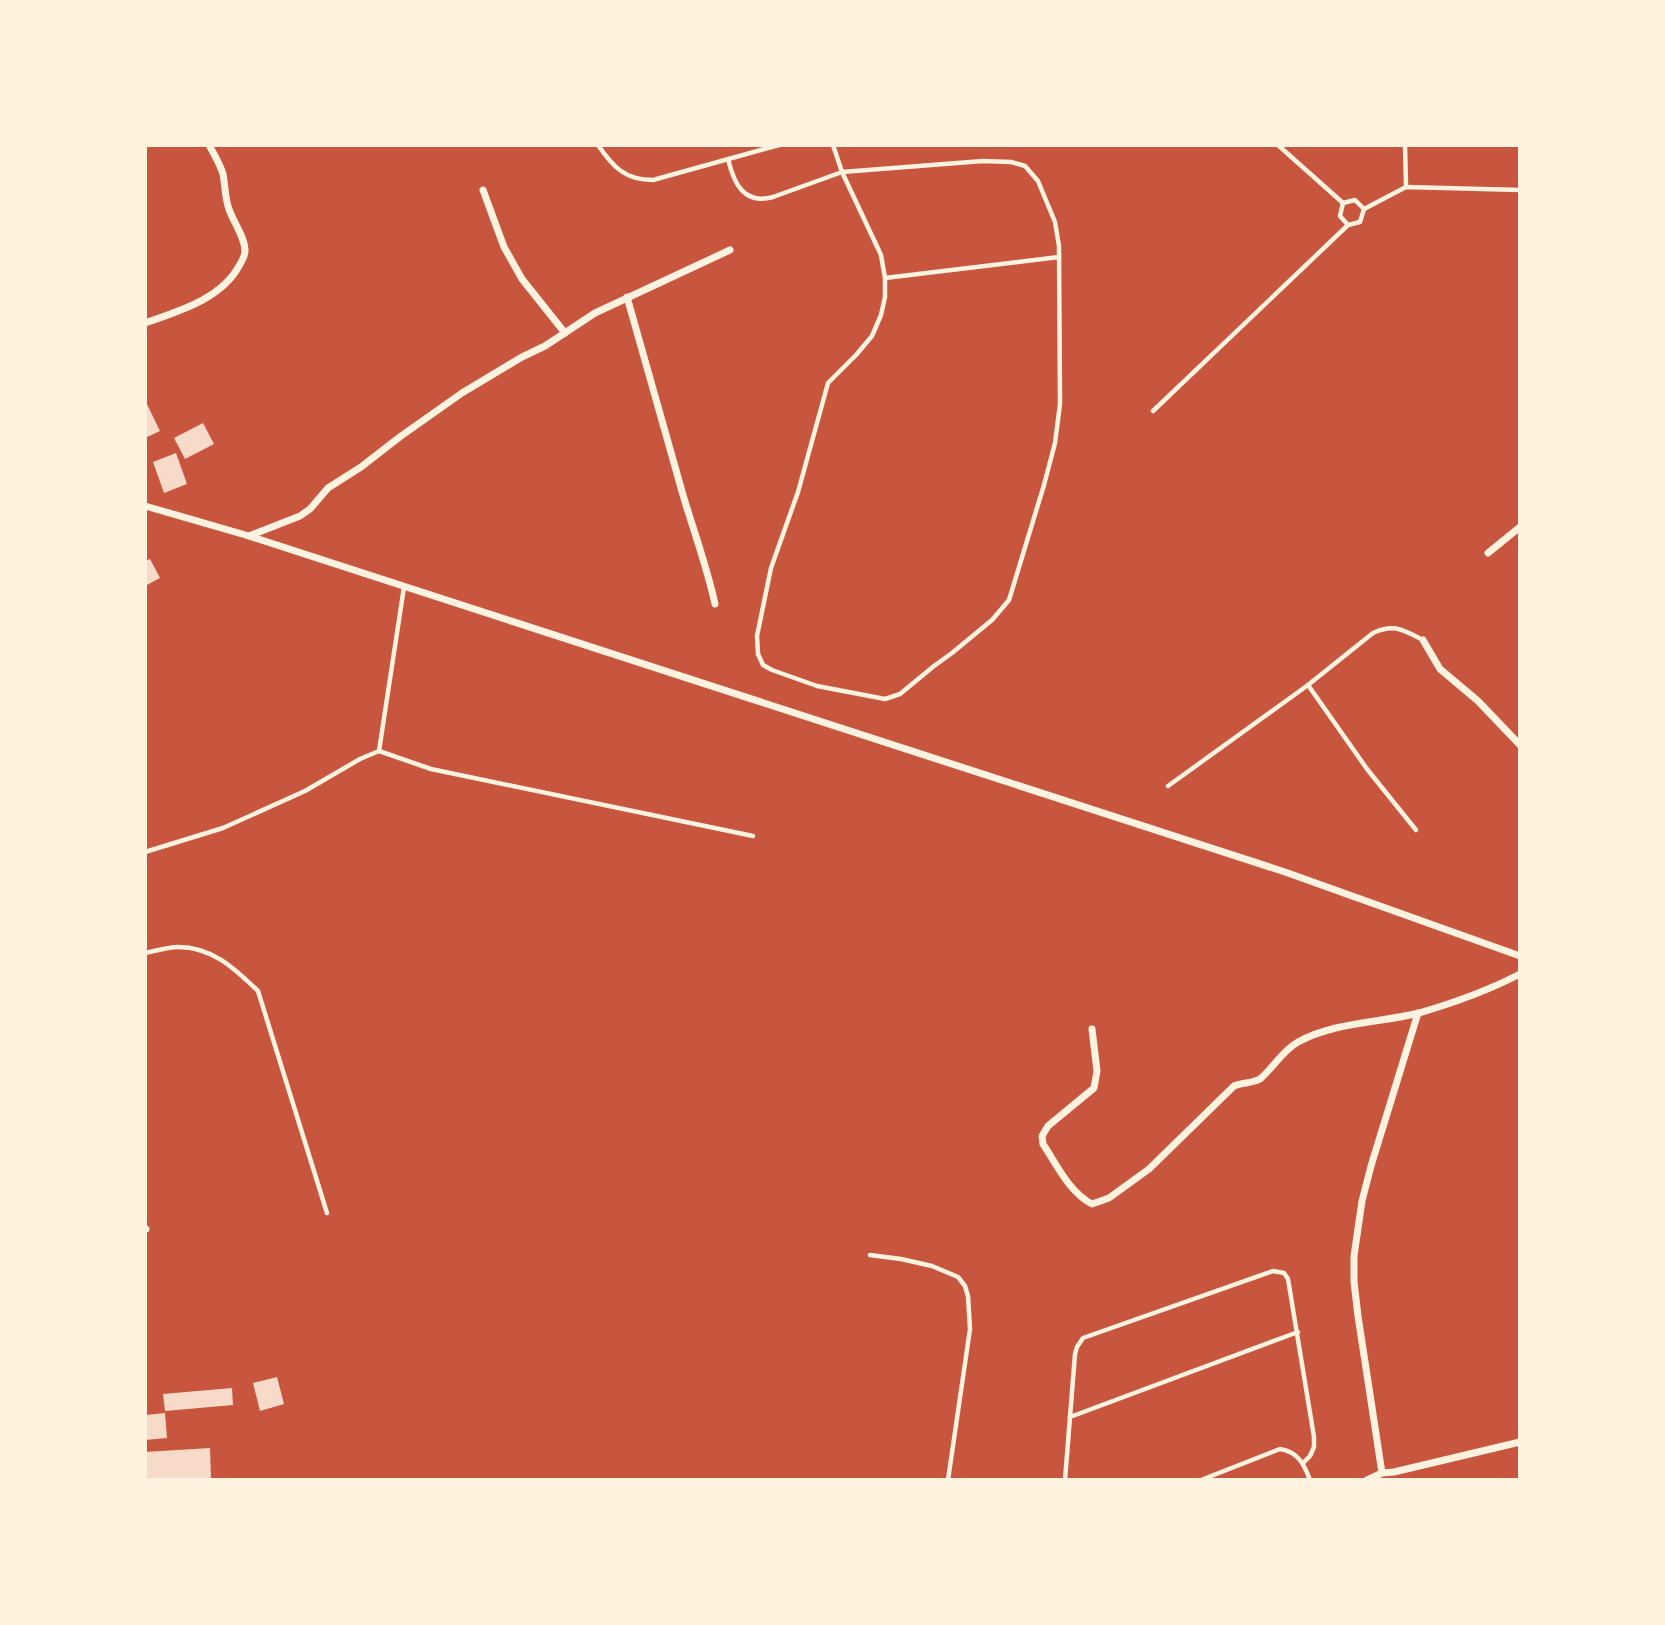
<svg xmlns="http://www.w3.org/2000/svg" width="1665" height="1625" font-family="'Golos Text',sans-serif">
<rect width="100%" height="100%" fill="#c8553d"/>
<g fill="#f7dbc8">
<polygon points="145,400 160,431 145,438"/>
<polygon points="203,423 214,444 185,459 174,438"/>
<polygon points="176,453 187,484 164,493 153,462"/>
<polygon points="150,559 160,578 145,586 145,561"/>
<polygon points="277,1377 284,1404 260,1411 253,1383"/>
<polygon points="232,1388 233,1405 165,1411 163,1394"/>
<polygon points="165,1413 167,1438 145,1440 145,1415"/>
<polygon points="210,1448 211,1480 145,1480 145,1452"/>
</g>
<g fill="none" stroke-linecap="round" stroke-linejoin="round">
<g stroke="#fff3e0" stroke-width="4.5">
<path d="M598,145C613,167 625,180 653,180L779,145"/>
<polyline points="1405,145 1406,186"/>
<polyline points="1279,146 1343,203"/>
<path d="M728,159C734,184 744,205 773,197L842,172L983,161L1011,162L1025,166L1038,181L1055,222L1059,246L1060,404L1055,443L1044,485L1009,600L992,620L952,653L934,666L900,694L885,699L817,686L772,670L763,665L758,654L757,636L771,568L798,492L828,383L856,355L872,336L881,315L885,297V278L881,255L842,172L833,145"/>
<polygon points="1355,200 1364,209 1360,222 1348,225 1340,216 1343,203"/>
<polyline points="1364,209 1406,187 1520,190"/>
<polyline points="885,278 1059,257"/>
<polyline points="1153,411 1348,225"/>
<polyline points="1308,685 1367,769 1416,830"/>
<polyline points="379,751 404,587"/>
<path d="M1168,786L1308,685L1373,633C1394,623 1403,630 1423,640"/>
<polyline points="145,852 223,828 305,791 360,759 379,751 431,769 753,836"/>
<path d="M145,953C156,951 168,947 178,947C213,947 235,969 258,991L327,1213"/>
<polyline points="870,1255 901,1259 932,1266 958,1277 965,1286 968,1296 970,1329 948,1480"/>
<polyline points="1070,1417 1298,1332"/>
<polyline points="1065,1480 1075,1354 1077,1347 1083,1338 1273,1271 1284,1273 1288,1279 1314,1437 1314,1447 1310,1456 1303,1463"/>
<path d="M1201,1480L1280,1449C1298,1452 1304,1464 1310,1480"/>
</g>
<g stroke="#fff3e0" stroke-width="7">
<polyline points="483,190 504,247 522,279 565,333"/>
<path d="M627,297C646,363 664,430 683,495C694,532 707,567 715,604"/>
<path d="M145,323C179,311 221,299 239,266C242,261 245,256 245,251C245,236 232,221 228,206C225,196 225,185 223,174C220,164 214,154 209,145"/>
<polyline points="145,506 249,536 1285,872 1520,956"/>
<polyline points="249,536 300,516 310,509 328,488 361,467 401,436 462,393 522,357 545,346 595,313 730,250"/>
<polyline points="1488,553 1520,527"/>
<polyline points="1423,640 1440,669 1478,701 1520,745"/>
<path d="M1092,1029L1097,1071L1094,1088L1048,1126L1042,1136L1043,1144C1057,1165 1069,1192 1092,1204L1109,1198L1149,1169L1234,1086C1243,1082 1251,1084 1260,1079C1273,1068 1282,1051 1298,1042C1334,1022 1379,1023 1419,1013C1450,1004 1491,989 1520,974"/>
<polyline points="145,1229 146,1229"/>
<polyline points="1382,1473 1358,1316 1354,1282 1354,1256 1362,1201 1371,1166 1418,1013"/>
<polyline points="1367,1480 1382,1473 1394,1472 1520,1442"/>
</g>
</g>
<rect width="1665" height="1625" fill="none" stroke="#fff3e0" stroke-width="294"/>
</svg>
